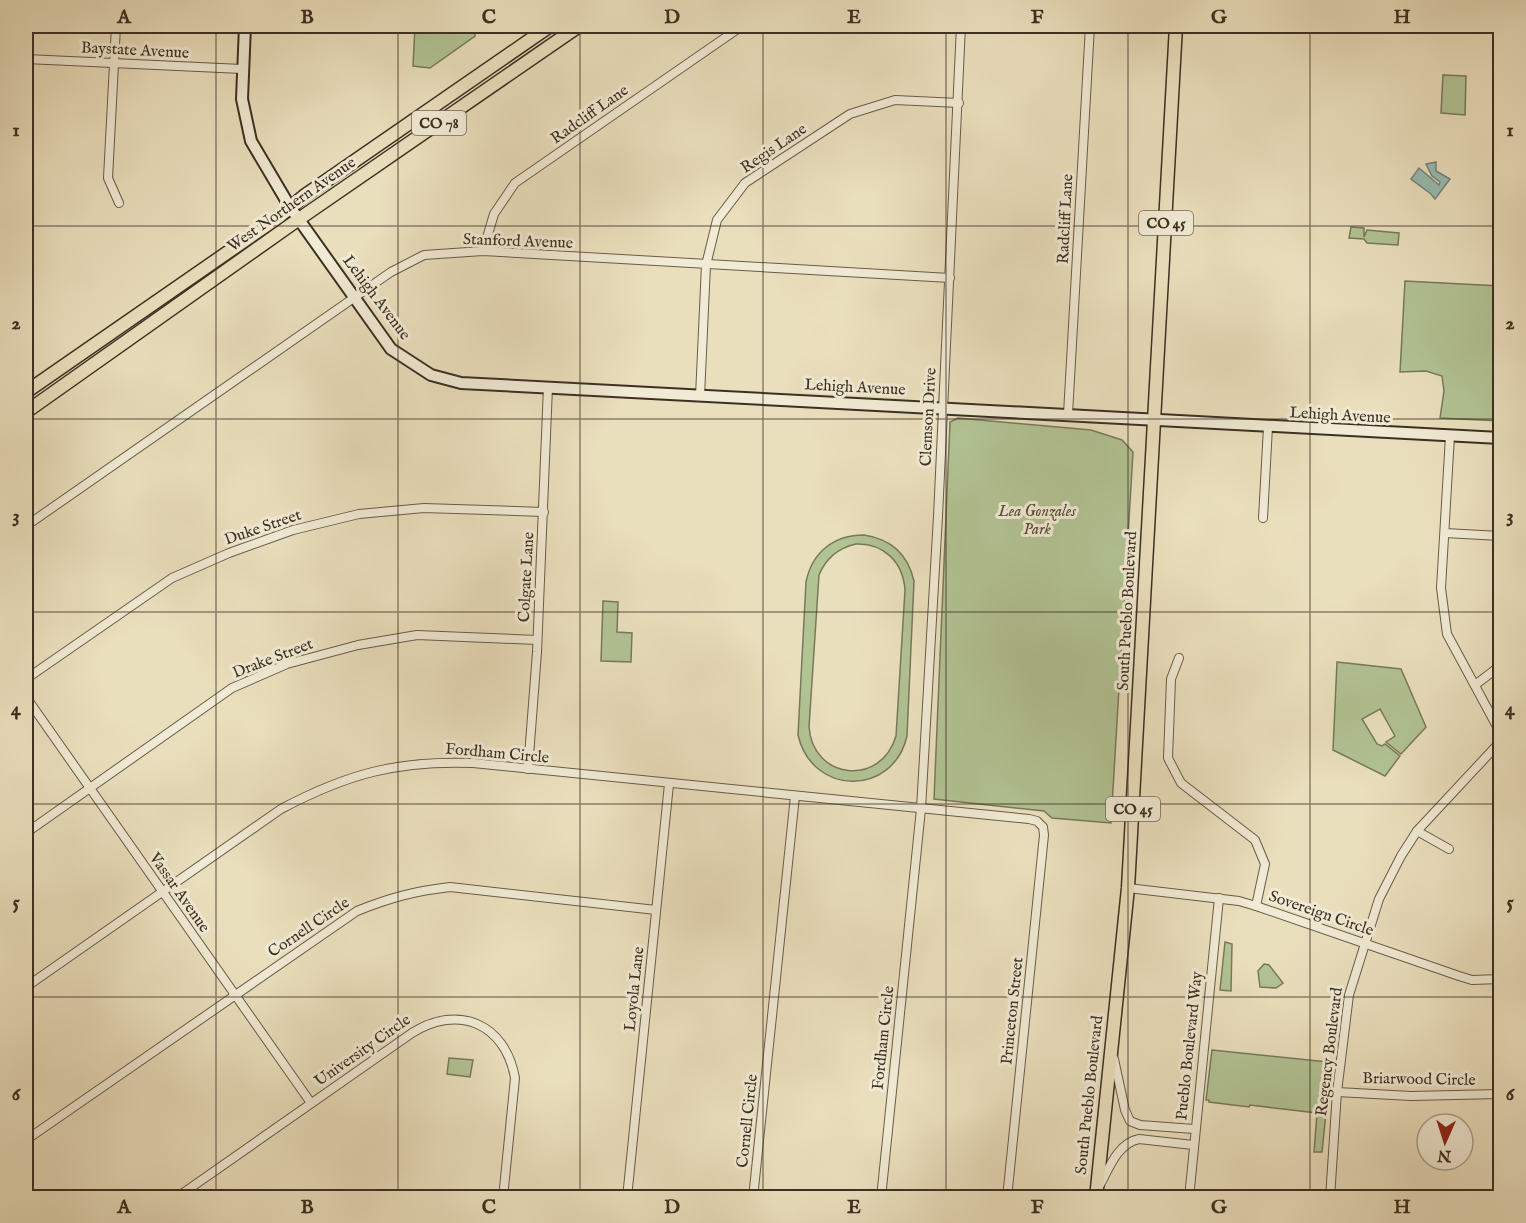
<svg xmlns="http://www.w3.org/2000/svg" width="1526" height="1223" font-family="'IM FELL English',serif">
<rect width="100%" height="100%" fill="#eadfbd"/>
<filter id="stains"><feTurbulence type="fractalNoise" baseFrequency=".00333" numOctaves="4"/><feColorMatrix values="0 0 0 0 .2 0 0 0 0 .09 0 0 0 0 .02 0 0 0 .5 -.17"/></filter>
<radialGradient id="worn" r=".72"><stop offset=".6" stop-color="#630" stop-opacity="0"/><stop offset="1" stop-color="#630" stop-opacity=".3"/></radialGradient>
<g fill="#b2c394" stroke="#777a5b" stroke-width="1.5" fill-rule="evenodd">
<polygon points="415,26 475,26 475,36 430,68 413,66"/>
<polygon points="1443,75 1466,76 1465,115 1441,113"/>
<polygon points="1351,227 1364,228 1364,237 1367,230 1399,233 1398,245 1367,243 1364,239 1349,238"/>
<polygon points="1405,281 1500,286 1500,421 1440,418 1444,391 1442,376 1426,371 1400,372"/>
<polygon points="958,418 1091,430 1122,440 1133,452 1111,823 1052,818 1044,811 934,799 950,422"/>
<path d="M864,535C891,539 908,555 914,581L907,736C893,797 812,796 798,735L806,582C812,552 834,535 864,535ZM856,544C884,543 903,562 905,590L896,736C881,787 813,780 809,727L819,575C826,558 838,548 856,544Z"/>
<polygon points="603,601 618,602 617,632 632,633 631,662 601,661"/>
<polygon points="1337,662 1401,669 1426,727 1401,754 1386,742 1395,736 1380,709 1362,719 1377,744 1382,746 1385,744 1400,756 1385,776 1333,750"/>
<polygon points="1225,942 1232,944 1231,991 1220,990"/>
<polygon points="1264,964 1269,965 1283,983 1276,988 1260,987 1258,971"/>
<polygon points="1212,1050 1328,1062 1331,1064 1322,1152 1314,1152 1317,1113 1250,1105 1249,1107 1209,1102 1209,1100 1206,1100"/>
<polygon points="449,1058 473,1060 470,1077 447,1074"/>
</g>
<polygon fill="#98bcb3" stroke="#738479" stroke-width="1.5" points="1436,162 1436,171 1450,179 1435,199 1431,194 1411,179 1419,168 1439,185 1440,182 1432,176 1426,164"/>
<g fill="none" stroke-linecap="round" stroke-linejoin="round">
<defs>
<g id="street">
<polyline points="116,26 108,178 119,203"/>
<polyline points="26,59 242,69"/>
<polyline points="483,251 494,214 515,183 742,26"/>
<polyline points="700,396 706,265 717,220 745,183 850,114 895,100 959,103"/>
<polyline points="1068,414 1090,26"/>
<polyline points="1450,436 1441,588 1447,634 1500,732"/>
<polyline points="1263,518 1268,427"/>
<polyline points="26,526 391,272 424,255 483,251 950,278"/>
<polyline points="1445,533 1500,536"/>
<polyline points="1179,658 1171,679 1168,758 1181,783 1255,840 1265,864 1256,906"/>
<polyline points="26,679 172,578 229,553 293,530 359,514 424,508 544,512"/>
<polyline points="1475,685 1500,666"/>
<polyline points="26,697 311,1103"/>
<polyline points="528,769 537,652 548,387"/>
<polyline points="1417,831 1449,849"/>
<polyline points="26,833 232,688 287,664 358,645 417,635 537,640"/>
<polyline points="1128,888 1239,901 1256,906 1459,976 1472,980 1500,979"/>
<path d="M26,987L281,809C347,774 398,760 473,763L1029,819L1037,821L1043,827L1044,835L1007,1198"/>
<polyline points="1114,1059 1125,1110 1130,1121 1140,1125 1194,1129"/>
<polyline points="1337,1092 1411,1096 1500,1094"/>
<path d="M26,1140L357,911C389,898 415,891 450,887L656,910"/>
<path d="M1100,1185C1109,1168 1118,1143 1139,1139L1193,1145"/>
<path d="M176,1198L412,1033C458,1004 505,1023 515,1078L503,1198"/>
<polyline points="627,1198 669,784"/>
<polyline points="753,1198 795,796"/>
<polyline points="881,1198 921,809 938,516 961,26"/>
<polyline points="1189,1198 1219,898"/>
<polyline points="1330,1198 1337,1092 1349,995 1379,899 1401,856 1417,831 1500,742"/>
</g>
<polyline id="secondary" points="245,26 242,99 251,141 290,207 391,349 431,375 461,383 1500,438"/>
<g id="primary">
<polyline points="26,392 280,216 304,196 550,26"/>
<polyline points="26,412 299,219 579,26"/>
<polyline points="1096,1198 1128,888 1176,26"/>
</g>
</defs>
<use href="#street" stroke="#685c49" stroke-width="10"/>
<use href="#secondary" stroke="#3c3022" stroke-width="14"/>
<use href="#primary" stroke="#3c3022" stroke-width="15"/>
<use href="#street" stroke="#f1ead4" stroke-width="8"/>
<use href="#secondary" stroke="#f1ead4" stroke-width="10"/>
<use href="#primary" stroke="#eadfbd" stroke-width="12"/>
</g>
<path fill="none" stroke="#3c3022" stroke-width="1.5" stroke-opacity="0.55" d="M216,26V1198M398,26V1198M580,26V1198M763,26V1198M946,26V1198M1128,26V1198M1310,26V1198M26,226H1500M26,419H1500M26,612H1500M26,804H1500M26,997H1500"/>
<g text-anchor="middle" dominant-baseline="central" stroke-width="6" stroke-linejoin="round" paint-order="stroke">
<g fill="#f1ead4" stroke="#726857" stroke-width="1.5">
<rect x="412" y="111" width="54" height="24" rx="4.5"/>
<rect x="1139" y="211" width="54" height="24" rx="4.5"/>
<rect x="1106" y="797" width="54" height="24" rx="4.5"/>
</g>
<g font-size="15" font-weight="bold" fill="#3c3022">
<text x="439" y="123">CO 78</text>
<text x="1166" y="223">CO 45</text>
<text x="1133" y="809">CO 45</text>
</g>
<g font-size="16" fill="#3c3022" stroke="#f1ead4">
<text transform="translate(135 51) rotate(3)">Baystate Avenue</text>
<text transform="translate(590 115) rotate(-35)">Radcliff Lane</text>
<text transform="translate(774 149) rotate(-34)">Regis Lane</text>
<text transform="translate(292 205) rotate(-35)">West Northern Avenue</text>
<text transform="translate(1066 219) rotate(-87)">Radcliff Lane</text>
<text transform="translate(518 242) rotate(2)">Stanford Avenue</text>
<text transform="translate(376 298) rotate(53)">Lehigh Avenue</text>
<text transform="translate(855 388) rotate(3)">Lehigh Avenue</text>
<text transform="translate(1340 416) rotate(3)">Lehigh Avenue</text>
<text transform="translate(929 417) rotate(-87)">Clemson Drive</text>
<text transform="translate(263 528) rotate(-19)">Duke Street</text>
<text transform="translate(527 577) rotate(-87)">Colgate Lane</text>
<text transform="translate(1128 611) rotate(-87)">South Pueblo Boulevard</text>
<text transform="translate(273 659) rotate(-21)">Drake Street</text>
<text transform="translate(497 754) rotate(5)">Fordham Circle</text>
<text transform="translate(179 893) rotate(55)">Vassar Avenue</text>
<text transform="translate(1321 914) rotate(19)">Sovereign Circle</text>
<text transform="translate(309 928) rotate(-34)">Cornell Circle</text>
<text transform="translate(635 989) rotate(-84)">Loyola Lane</text>
<text transform="translate(1013 1011) rotate(-84)">Princeton Street</text>
<text transform="translate(884 1038) rotate(-84)">Fordham Circle</text>
<text transform="translate(1190 1046) rotate(-84)">Pueblo Boulevard Way</text>
<text transform="translate(363 1051) rotate(-35)">University Circle</text>
<text transform="translate(1330 1052) rotate(-83)">Regency Boulevard</text>
<text transform="translate(1419 1080) rotate(1)">Briarwood Circle</text>
<text transform="translate(1090 1095) rotate(-84)">South Pueblo Boulevard</text>
<text transform="translate(748 1121) rotate(-84)">Cornell Circle</text>
</g>
<g font-size="16" font-style="italic" fill="#544d39" stroke="#f1ead4">
<text x="1037" y="512">Lea Gonzales<tspan x="1037" dy="18">Park</tspan></text>
</g>
</g>
<rect width="1526" height="1223" fill="none" stroke="#eadfbd" stroke-width="66"/>
<g transform="translate(1445 1142) rotate(183)"><circle r="28" fill="#f1ead4" stroke="#a9a08d" stroke-width="1.5"/>
<path d="M0-4.5L10 22L0 15L-10 22Z" fill="#8f2418"/>
<text y="-9" font-size="16" font-weight="bold" text-anchor="middle" fill="#3c3022">N</text>
</g>
<rect x="33" y="33" width="1460" height="1157" fill="none" stroke="#3c3022" stroke-width="2"/>
<g font-size="20" text-anchor="middle" font-weight="bold" fill="#3c3022">
<text x="124" y="23">A</text>
<text x="307" y="23">B</text>
<text x="489" y="23">C</text>
<text x="672" y="23">D</text>
<text x="854" y="23">E</text>
<text x="1037" y="23">F</text>
<text x="1219" y="23">G</text>
<text x="1402" y="23">H</text>
<text x="16" y="136">1</text>
<text x="1510" y="136">1</text>
<text x="16" y="329">2</text>
<text x="1510" y="329">2</text>
<text x="16" y="522">3</text>
<text x="1510" y="522">3</text>
<text x="16" y="715">4</text>
<text x="1510" y="715">4</text>
<text x="16" y="908">5</text>
<text x="1510" y="908">5</text>
<text x="16" y="1100">6</text>
<text x="1510" y="1100">6</text>
<text x="124" y="1213">A</text>
<text x="307" y="1213">B</text>
<text x="489" y="1213">C</text>
<text x="672" y="1213">D</text>
<text x="854" y="1213">E</text>
<text x="1037" y="1213">F</text>
<text x="1219" y="1213">G</text>
<text x="1402" y="1213">H</text>
</g>
<rect width="100%" height="100%" filter="url(#stains)"/>
<rect width="100%" height="100%" fill="url(#worn)"/>
</svg>
